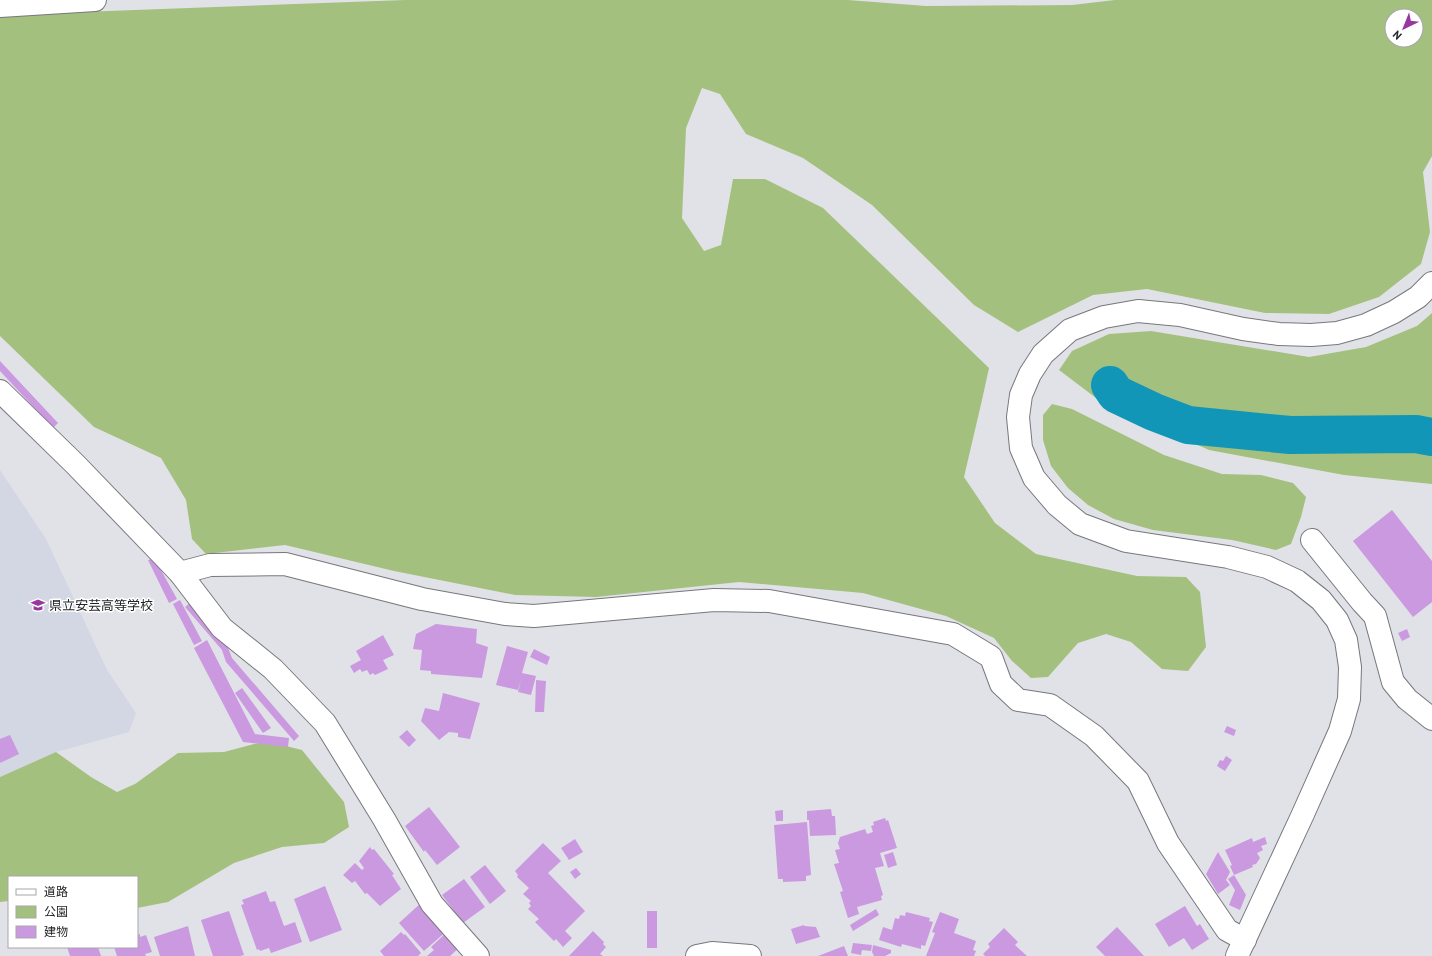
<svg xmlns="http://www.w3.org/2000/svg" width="1432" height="956" font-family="'PT Sans','Noto Sans JP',sans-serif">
<rect width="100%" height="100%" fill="#e1e2e8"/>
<polygon fill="#d3d6e3" points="0,470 46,539 107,670 136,713 129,732 56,752 0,777"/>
<g fill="#a4c07e" fill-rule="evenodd">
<path d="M405,0H848L926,6L1072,5L1115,0H1432V156L1423,172L1430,232L1421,264L1379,297L1329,314L1265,313L1147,289L1093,295L1018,332L974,305L872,205L803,158L746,134L720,94L702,88L686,128L682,218L704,251L721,245L733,179H765L823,208L989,368L982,400L964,477L995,523L1036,554L1137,576L1186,577L1200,592L1206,647L1188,671L1162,669L1131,642L1106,634L1078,643L1048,677L1031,678L1012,661L994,638L946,616L863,593L739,582L596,597L515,595L394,571L285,545L206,554L192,539L186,500L161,458L94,427L0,336V15ZM1392,16H1416V40H1392Z"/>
<polygon points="1432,313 1432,484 1344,475 1209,450 1100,401 1059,370 1072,351 1109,334 1151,331 1309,357 1366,347 1417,326"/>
<polygon points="1052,404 1072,409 1164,455 1222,474 1261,475 1293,483 1306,497 1301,517 1291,544 1276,550 1232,540 1153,530 1114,519 1088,505 1068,488 1051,466 1043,440 1043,415"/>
<polygon points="266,741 302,750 344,802 349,827 324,843 282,847 234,863 168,902 137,908 137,877 9,877 9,901 0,902 0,777 56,752 91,777 117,792 135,784 178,753 224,752"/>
</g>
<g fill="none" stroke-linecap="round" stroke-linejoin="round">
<polyline stroke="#1296b8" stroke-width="38" points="1110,385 1116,394 1154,412 1188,425 1290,435 1416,434 1432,437"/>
</g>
<g fill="#ca99e0">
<polygon points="0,361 58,423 53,428 0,371"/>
<polygon points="1392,510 1432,561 1432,602 1413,617 1353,541"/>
<polygon points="152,559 157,563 177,599 169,603 148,560"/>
<polygon points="180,600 202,641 194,645 173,604"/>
<polygon points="191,602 227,645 232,658 299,736 294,741 226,662 222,650 185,607"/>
<polygon points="436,624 477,629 476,643 488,647 482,678 431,674 431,671 420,670 422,650 413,649 416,634"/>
<polygon points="1407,629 1410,637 1402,641 1398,633"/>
<polygon points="383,635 394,655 383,660 388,669 375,675 373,673 370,675 367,670 362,672 360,669 354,673 350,666 361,660 356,651"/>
<polygon points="207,640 255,734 289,738 288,747 243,742 194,648"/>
<polygon points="507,646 528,652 522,673 536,676 531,695 518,692 521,680 518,690 496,685"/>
<polygon points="534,649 550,657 547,665 530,657"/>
<polygon points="536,680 546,681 544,712 535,712"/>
<polygon points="242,688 271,728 263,733 235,693"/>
<polygon points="443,693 480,703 470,739 458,737 458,733 449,732 439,740 421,721 425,708 439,711"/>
<polygon points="1227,726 1236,730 1234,736 1224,732"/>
<polygon points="407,730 416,740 409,747 399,737"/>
<polygon points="10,735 19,754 0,763 0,739"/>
<polygon points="1226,756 1232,760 1225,771 1217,766 1220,760 1223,761"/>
<polygon points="429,807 460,847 437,865 425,850 424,852 405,826"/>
<polygon points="831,809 832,816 835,816 836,835 810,836 809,820 807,820 807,811"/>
<polygon points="783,810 783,821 776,821 775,811"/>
<polygon points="885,818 886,821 888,820 897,848 880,853 884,866 875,868 883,895 881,896 882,900 857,907 859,914 848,918 840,892 843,891 834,864 839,863 835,850 840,849 838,843 840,837 865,829 867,834 873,832 871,826 874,825 873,822"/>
<polygon points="807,822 811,875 806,876 806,881 783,882 783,879 778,879 774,825"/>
<polygon points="1265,837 1267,844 1261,846 1263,850 1257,853 1260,858 1256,864 1252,865 1253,867 1234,875 1230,866 1232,865 1225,850 1252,838 1253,842"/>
<polygon points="575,839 583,852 569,860 561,848"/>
<polygon points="543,843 561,861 548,873 585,911 565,931 572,938 563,947 556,939 554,941 535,922 539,919 528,909 531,906 529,903 531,901 523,894 529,888 517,877 518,875 515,871"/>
<polygon points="370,847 372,850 374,849 394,874 392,875 401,889 380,906 367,893 365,894 355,881 352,883 343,875 355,863 362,870 364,868 359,861"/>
<polygon points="893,852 897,865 888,868 884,855"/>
<polygon points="1218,852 1230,872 1226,880 1230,885 1218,894 1206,874"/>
<polygon points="485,865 506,891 490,904 470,877"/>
<polygon points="576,868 581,874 575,879 570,872"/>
<polygon points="1234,875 1246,895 1240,910 1229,905 1235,890 1228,879"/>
<polygon points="464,879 485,907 463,923 442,895"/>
<polygon points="325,886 342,930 310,942 294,899"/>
<polygon points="266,891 270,902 275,901 284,926 295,922 302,942 271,953 269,948 260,951 259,949 257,950 241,905 244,904 242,900"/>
<polygon points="421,903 449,929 424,951 399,923"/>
<polygon points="1185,906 1197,926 1200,924 1209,939 1192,950 1184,938 1169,947 1155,924"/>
<polygon points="876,909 879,915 853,931 850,925"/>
<polygon points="229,911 244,955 240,956 213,956 201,920"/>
<rect x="647" y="911" width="10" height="37"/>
<polygon points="906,912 930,918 929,921 933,922 925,946 921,945 921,949 902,944 901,947 879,940 883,927 892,930 895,918 899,919 900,915 905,916"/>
<polygon points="940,912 959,919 954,933 976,941 973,950 976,951 974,956 926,956 935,933 932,932"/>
<polygon points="804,925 804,926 816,927 820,937 796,944 791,929"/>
<polygon points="188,926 195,956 160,956 154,937"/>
<polygon points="1117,927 1144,956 1105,956 1096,947"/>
<polygon points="1004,928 1018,942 1015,945 1027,956 985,956 983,954 990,947 988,944"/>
<polygon points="593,931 604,942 603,944 606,947 600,954 603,956 569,956"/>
<polygon points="401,932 404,935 405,934 421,953 418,956 384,956 380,951"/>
<polygon points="447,932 460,947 450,956 427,956 434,950 431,947"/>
<polygon points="140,934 140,937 146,935 152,952 145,954 146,956 117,956 114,947 137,947 137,935"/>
<polygon points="853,943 872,945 871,951 862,950 861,955 851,953"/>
<polygon points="873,945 891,950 891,953 885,956 874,956 872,952"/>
<polygon points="844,946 848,956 818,956"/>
<polygon points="67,947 98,947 101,956 70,956"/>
</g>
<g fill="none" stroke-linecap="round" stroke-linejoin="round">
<defs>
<g id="minor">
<polyline points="0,391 75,464 180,573 222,628 273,669 325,723 384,819 432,904 478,956"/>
<polyline points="1312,540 1362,602 1375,616 1393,682 1407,699 1432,719"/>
<polyline points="180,573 210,565 285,564 422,599 505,614 534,616 714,600 769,601 953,634 991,657 1001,684 1018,700 1050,705 1094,736 1138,781 1168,843 1227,930 1245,940"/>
<polyline points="697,956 712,953 750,956"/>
<polyline points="1237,956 1303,814 1340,731 1349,699 1350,667 1346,640 1337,620 1321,600 1297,581 1267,567 1228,557 1126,541 1080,524 1057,505 1034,478 1021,448 1018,417 1021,395 1030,374 1043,354 1070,330 1104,317 1138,311 1180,315 1243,329 1279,334 1311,335 1337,333 1366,325 1394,312 1418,297 1432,283"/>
</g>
<polyline id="highway" points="0,6 95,0"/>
</defs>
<use href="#minor" stroke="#77787d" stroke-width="24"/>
<use href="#highway" stroke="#77787d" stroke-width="24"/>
<use href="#minor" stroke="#fff" stroke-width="22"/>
<use href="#highway" stroke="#fff" stroke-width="22"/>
</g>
<defs>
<symbol id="school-bare" viewBox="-9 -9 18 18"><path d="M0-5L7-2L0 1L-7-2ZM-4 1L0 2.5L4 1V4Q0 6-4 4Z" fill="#9738a0" stroke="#fff" stroke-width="2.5" paint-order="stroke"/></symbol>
</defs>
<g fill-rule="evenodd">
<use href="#school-bare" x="28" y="595" width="20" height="20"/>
</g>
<g text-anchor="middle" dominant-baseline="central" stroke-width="3" stroke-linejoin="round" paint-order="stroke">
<g font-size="13" fill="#232426" stroke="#fff" text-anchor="start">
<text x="49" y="605">県立安芸高等学校</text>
</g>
</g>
<rect x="8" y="876" width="130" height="72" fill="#ffffff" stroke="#a7a7a8"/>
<rect x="16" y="889" width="20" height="6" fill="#ffffff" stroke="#a7a7a8"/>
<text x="44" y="896" font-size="12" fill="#232426">道路</text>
<rect x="16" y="906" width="20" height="12" fill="#a4c07e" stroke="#a7a7a8"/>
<text x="44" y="916" font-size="12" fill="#232426">公園</text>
<rect x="16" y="926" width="20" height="12" fill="#ca99e0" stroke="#a7a7a8"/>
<text x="44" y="936" font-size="12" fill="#232426">建物</text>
<g transform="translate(1404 28) rotate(223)"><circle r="19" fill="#ffffff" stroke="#a7a7a8"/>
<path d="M0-3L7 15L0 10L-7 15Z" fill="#9738a0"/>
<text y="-6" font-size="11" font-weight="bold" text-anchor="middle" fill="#232426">N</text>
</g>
</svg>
